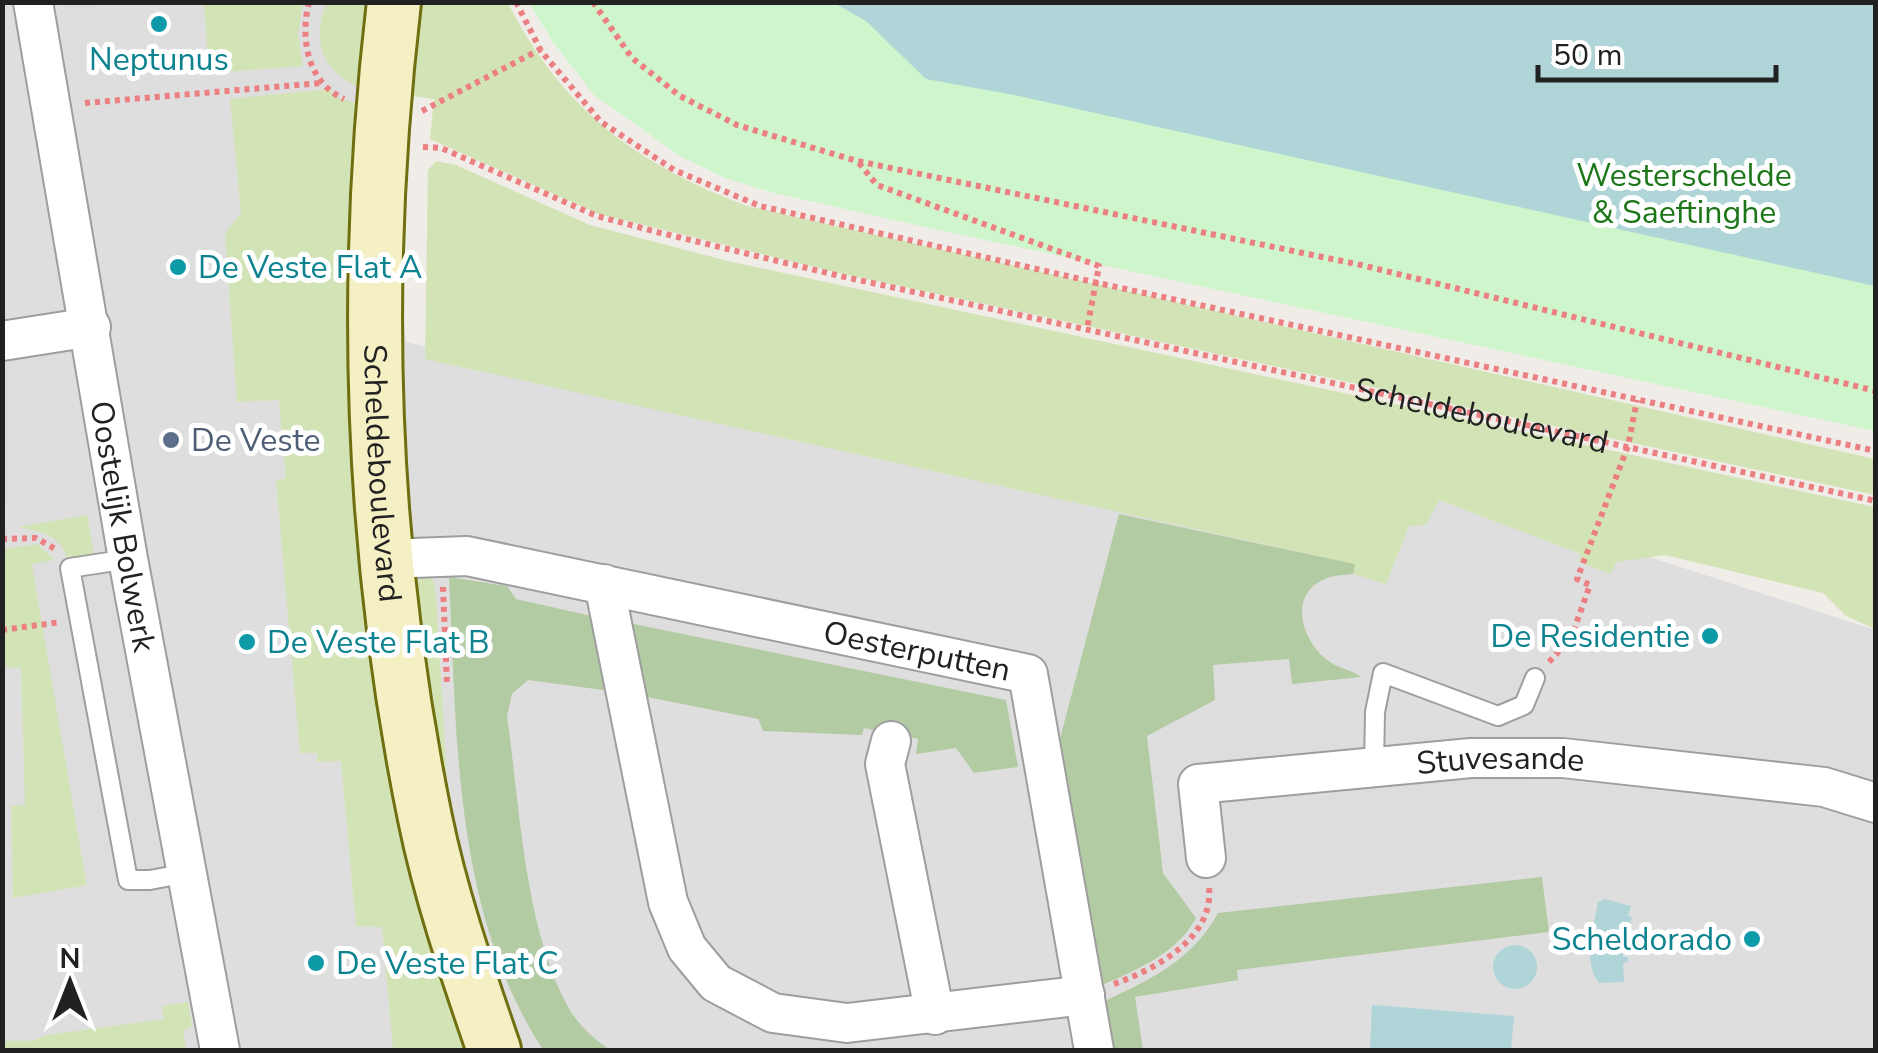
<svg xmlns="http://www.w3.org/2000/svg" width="1878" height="1053" font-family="'Nunito Sans',sans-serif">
<rect width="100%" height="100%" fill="#f0ede9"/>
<polygon fill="#dfdede" points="2,3 374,3 406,342 1353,542 1431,486 1875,630 1875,1050 3,1050"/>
<g fill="#d2e4b5">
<polygon points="204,3 303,3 298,35 303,66 209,73"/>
<path d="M326,3H376L369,92C325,75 310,47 326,3Z"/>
<path d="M415,3H508C563,111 637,164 747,206L1875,459V495L835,272L599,214L430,139L434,99L403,95Z"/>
<polygon points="329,89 339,98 364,105 357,173 469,1050 393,1050 382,927 356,926 341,761 317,762 317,753 300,753 276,480 286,478 279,400 237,402 225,234 241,212 230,99"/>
<polygon points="436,161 456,165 590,225 728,261 1875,507 1875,629 1846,616 1823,593 1665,555 1616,562 1611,574 1579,562 1581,554 1439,500 1426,525 1409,526 1386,584 1353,574 1354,564 425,359 428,170"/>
<path d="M87,515L94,554L67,558C60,534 40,532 18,527Z"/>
<polygon points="38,544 54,560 32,564 87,885 13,898 11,806 25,805 21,668 3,667 3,549"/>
<polygon points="419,573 432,574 436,596 449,811 410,585"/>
<polygon points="188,1002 192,1026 183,1031 186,1050 3,1050 3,1041 32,1041 47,1035 164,1019 162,1006"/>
</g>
<g fill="#b3cba2">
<path d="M1119,514L1355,564L1353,574C1346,575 1337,575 1330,577C1288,590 1299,637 1326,659C1336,668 1350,669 1361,677L1292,684L1289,659L1213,665L1215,700L1147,736L1163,873L1196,918C1177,954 1133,972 1097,987L1056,754Z"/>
<path d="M449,577L507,586L516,599L605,619L613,686L603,690L528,680L512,694L507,716C520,807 524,924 567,1005C576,1023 594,1039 610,1050H543C453,911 457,736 449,577Z"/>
<polygon points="619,621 1006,700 1018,767 974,773 956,748 916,754 918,739 864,728 862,735 763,731 758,719 632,694"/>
<path d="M1542,877L1549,932L1237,970L1238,980L1135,997L1143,1050H1109L1100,1003C1148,981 1192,961 1218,913Z"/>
</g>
<polygon fill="#cef5cc" points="529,3 1875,3 1875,431 934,229 774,193 725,178 680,156 594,95 553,42"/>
<g fill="#ddd">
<polygon points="63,3 100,3 108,80 73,84"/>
<polygon points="57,354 83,506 9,519 2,482 3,364"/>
<polygon points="54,561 58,581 110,572 161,865 110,873 114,895 89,899 32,565"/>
<polygon points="1392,624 1522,674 1515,692 1384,643"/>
<polygon points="1287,660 1291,692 1341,687 1351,753 1413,745 1410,718 1439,722 1442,741 1529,739 1522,875 1194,910 1165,872 1148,736 1217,702 1214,667"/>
<polygon points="1855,698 1875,701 1869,765 1847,763"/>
<polygon points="1616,719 1812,744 1809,765 1614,740"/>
</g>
<g fill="#afd5d9">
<polygon points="834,3 1875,3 1875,286 1019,96 926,79 866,21"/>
<path d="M1605,899L1631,906L1628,916L1632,917L1631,923L1627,922L1623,957H1628V962L1623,963L1624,982L1599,983C1582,962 1594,927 1598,902Z"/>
<circle cx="1515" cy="967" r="22"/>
<polygon points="1372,1005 1514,1016 1511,1050 1370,1050"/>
</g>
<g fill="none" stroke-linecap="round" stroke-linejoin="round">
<defs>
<g id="lane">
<polyline points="128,559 70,568 128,880 150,880 187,873"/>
<polyline points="1374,767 1375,712 1383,673 1498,716 1524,705 1535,678"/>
</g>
<g id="street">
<path id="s2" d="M33,2L128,559L220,1050"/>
<polyline points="2,341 91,327"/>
<path id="s3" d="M385,559L467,556L1028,674L1094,1050"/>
<polyline points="604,584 668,902 687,948 716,983 773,1013 847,1023 1085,995"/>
<polyline points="891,741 885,764 935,1015"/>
<path id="s4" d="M1206,858L1198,784L1471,758H1563L1824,787L1876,803"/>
</g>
<g id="secondary">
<path id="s5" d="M394,2C362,274 370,550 425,818C441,897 468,974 494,1050"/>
</g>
</defs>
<use href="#lane" stroke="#9e9e9e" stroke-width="22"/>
<use href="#street" stroke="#9e9e9e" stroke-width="42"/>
<use href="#secondary" stroke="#6f6e11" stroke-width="58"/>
<g stroke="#ec7f81" stroke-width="6" stroke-dasharray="5 5" stroke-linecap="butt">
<path d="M309,2C300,39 307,82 344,99"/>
<polyline points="516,2 541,51 601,122 674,170 760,206 1098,283 1876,451"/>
<polyline points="593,2 632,58 680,96 737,125 857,161 1361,265 1876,391"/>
<polyline points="85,103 321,83"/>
<polyline points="422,111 541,49"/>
<path id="s1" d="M423,147L441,148L597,216L657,232L840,276L1876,501"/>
<polyline points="859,163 877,185 1099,266 1087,329"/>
<polyline points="2,539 36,538 57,550"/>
<polyline points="443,587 447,685"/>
<polyline points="2,630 61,622"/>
<polyline points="1549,662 1571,638 1590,585 1577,579 1628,446 1637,400"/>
<path d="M1114,984C1156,969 1214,938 1209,887"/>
</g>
<use href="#lane" stroke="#fff" stroke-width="18"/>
<use href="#street" stroke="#fff" stroke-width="38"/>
<use href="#secondary" stroke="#f4f0c4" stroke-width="52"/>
</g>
<g fill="#0f9aa8" stroke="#fff" stroke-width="4">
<circle cx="159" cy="24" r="10"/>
<circle cx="178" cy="267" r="10"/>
<circle cx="1710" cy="636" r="10"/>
<circle cx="247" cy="642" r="10"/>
<circle cx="1752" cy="939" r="10"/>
<circle cx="316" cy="963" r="10"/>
</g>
<circle fill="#5c6f8a" stroke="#fff" stroke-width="4" cx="171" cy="440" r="10"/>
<g text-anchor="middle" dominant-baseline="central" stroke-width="10" stroke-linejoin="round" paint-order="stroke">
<g font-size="32" fill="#0d838f" stroke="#fff" text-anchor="start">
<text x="159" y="59" text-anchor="middle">Neptunus</text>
<text x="198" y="267">De Veste Flat A</text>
<text x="1690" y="636" text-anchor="end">De Residentie</text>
<text x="267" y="642">De Veste Flat B</text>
<text x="1732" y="939" text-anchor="end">Scheldorado</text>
<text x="336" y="963">De Veste Flat C</text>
</g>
<g font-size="32" fill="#1c7618" stroke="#fff">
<text x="1684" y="175">Westerschelde<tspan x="1684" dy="37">&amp; Saeftinghe</tspan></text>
</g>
<g font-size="32" fill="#212121" stroke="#fff">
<text stroke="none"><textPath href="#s1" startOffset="1095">Scheldeboulevard</textPath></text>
<text stroke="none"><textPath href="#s5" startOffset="472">Scheldeboulevard</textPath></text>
<text stroke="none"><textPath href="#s2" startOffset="532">Oostelijk Bolwerk</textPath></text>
<text stroke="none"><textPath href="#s3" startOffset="542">Oesterputten</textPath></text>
<text stroke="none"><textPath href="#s4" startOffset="378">Stuvesande</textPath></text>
</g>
<g font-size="32" fill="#4e5e75" stroke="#fff" text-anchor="start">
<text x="191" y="440">De Veste</text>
</g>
</g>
<rect width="1878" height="1053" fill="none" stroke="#212121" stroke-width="10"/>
<g transform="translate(70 983)" stroke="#ffffff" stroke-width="8" paint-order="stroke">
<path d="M0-8L18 38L0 25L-18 38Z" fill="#212121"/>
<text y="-15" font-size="28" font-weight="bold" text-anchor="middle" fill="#212121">N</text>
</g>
<path d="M1538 65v15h238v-15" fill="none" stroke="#212121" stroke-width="5"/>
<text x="1553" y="65" font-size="30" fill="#212121" stroke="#ffffff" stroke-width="8" paint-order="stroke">50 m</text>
</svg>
